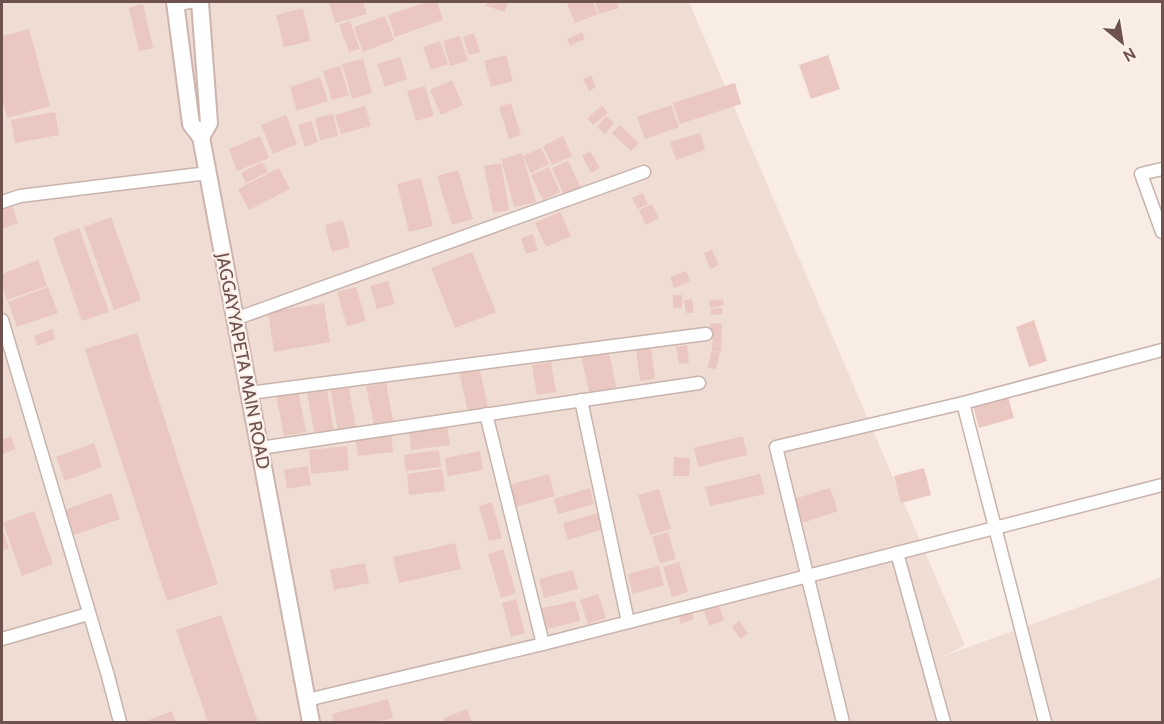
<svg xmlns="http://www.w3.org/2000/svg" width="1164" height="724" font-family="Cabin,sans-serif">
<rect width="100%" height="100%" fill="#f9ece5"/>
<polygon fill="#efddd4" points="2,2 689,2 965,645 944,656 1162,577 1162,722 2,722"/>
<g fill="#eac7c0">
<polygon points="329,2 363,2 367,14 335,23"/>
<polygon points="427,2 437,2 443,20 395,37 388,15"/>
<polygon points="487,2 508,2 505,12 486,6"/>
<polygon points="573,2 593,2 598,14 575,23 567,4"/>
<polygon points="595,2 617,2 619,8 599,14"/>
<polygon points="143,4 153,48 139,51 129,8"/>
<polygon points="303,8 310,41 284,47 276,15"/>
<polygon points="385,16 394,40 363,52 354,27"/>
<polygon points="350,21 360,49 349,52 339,25"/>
<polygon points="29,29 50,106 7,118 2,97 2,36"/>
<polygon points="582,32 585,39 570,46 567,39"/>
<polygon points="474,33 480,52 469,55 463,37"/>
<polygon points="460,36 468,61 450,66 443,41"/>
<polygon points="440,41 448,64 431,70 423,47"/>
<polygon points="506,55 513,81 491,87 484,61"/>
<polygon points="828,55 840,89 811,99 799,65"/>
<polygon points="400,57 407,79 385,87 377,64"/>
<polygon points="363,59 372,93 352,99 342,64"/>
<polygon points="340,66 349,95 332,100 323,71"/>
<polygon points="591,75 596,87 589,91 583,79"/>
<polygon points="320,77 328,101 297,111 290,87"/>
<polygon points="452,80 463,105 441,115 430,90"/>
<polygon points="735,83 741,104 680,124 673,103"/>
<polygon points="425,86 434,116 416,121 407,91"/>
<polygon points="511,103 521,135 509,139 499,107"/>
<polygon points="671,105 679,127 645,139 637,117"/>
<polygon points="365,106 371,126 341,134 335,115"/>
<polygon points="602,106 608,113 593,125 587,118"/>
<polygon points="55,112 59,135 15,143 11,120"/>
<polygon points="333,114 338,136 320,140 315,118"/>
<polygon points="286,115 297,144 273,154 261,125"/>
<polygon points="606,116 614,123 605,134 597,127"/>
<polygon points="311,121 318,142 305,147 298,125"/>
<polygon points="620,125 639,143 631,151 612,133"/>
<polygon points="700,133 705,150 676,160 670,142"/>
<polygon points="260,136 269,158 237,171 229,149"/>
<polygon points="563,136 572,156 552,165 543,146"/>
<polygon points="541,148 549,164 531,173 523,156"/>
<polygon points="590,151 600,168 591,173 582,156"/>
<polygon points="522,153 536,202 514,207 501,159"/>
<polygon points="568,161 583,192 566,200 552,168"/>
<polygon points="262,162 268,172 246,183 241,173"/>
<polygon points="501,163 509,210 493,213 484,166"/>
<polygon points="549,167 560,192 543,200 531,175"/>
<polygon points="279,168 290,189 249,210 238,189"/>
<polygon points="458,170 473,219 452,225 437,176"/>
<polygon points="421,178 433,226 409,232 397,184"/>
<polygon points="643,193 648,204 638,209 632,198"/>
<polygon points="652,204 659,218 646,225 639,210"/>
<polygon points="12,206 18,223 2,229 2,210"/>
<polygon points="560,212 571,236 546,247 535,223"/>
<polygon points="111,217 141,300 114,310 84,227"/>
<polygon points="343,220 350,247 332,252 325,225"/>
<polygon points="79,228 109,312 82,321 53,238"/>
<polygon points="533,234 538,250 526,254 521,238"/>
<polygon points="712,250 719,265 710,269 704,253"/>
<polygon points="472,252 496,312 455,328 431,268"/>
<polygon points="38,260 47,286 7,300 2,285 2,274"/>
<polygon points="686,271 690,281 674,288 670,277"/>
<polygon points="388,281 395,304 377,309 370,286"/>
<polygon points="48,287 58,313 17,327 8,302"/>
<polygon points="356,287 366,321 347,326 337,292"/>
<rect x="673" y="295" width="9" height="13"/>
<polygon points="692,299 694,313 686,313 684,300"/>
<polygon points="723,299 724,305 710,308 709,301"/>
<polygon points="324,303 330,342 274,352 268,312"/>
<polygon points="722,308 723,314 711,315 710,309"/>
<polygon points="1034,320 1047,361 1029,367 1016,327"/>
<polygon points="710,323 722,324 721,352 712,351 713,333 709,333"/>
<polygon points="52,329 55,339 37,346 34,336"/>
<polygon points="137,333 218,584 167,601 85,349"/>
<polygon points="687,345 689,363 679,364 676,347"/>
<polygon points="651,348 655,379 640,381 636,350"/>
<polygon points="608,349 617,390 590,396 581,355"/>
<polygon points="711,351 720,353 716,369 708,368"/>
<polygon points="551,362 556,392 537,395 532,365"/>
<polygon points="479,366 488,407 468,412 459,371"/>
<polygon points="386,382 393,421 374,425 366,386"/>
<polygon points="348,383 356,428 338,431 330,387"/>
<polygon points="327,389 334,433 315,436 307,393"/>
<polygon points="298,390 306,432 284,436 276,395"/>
<polygon points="1007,393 1014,418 979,428 972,402"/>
<polygon points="447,425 450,445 411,450 409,431"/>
<polygon points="391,432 393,452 358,456 355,436"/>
<polygon points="11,436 15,449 2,454 2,440"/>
<polygon points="743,436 747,455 698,467 694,448"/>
<polygon points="94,443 102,467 65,481 56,457"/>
<polygon points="347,446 349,470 311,474 309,450"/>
<polygon points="439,450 441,467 406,471 404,455"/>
<polygon points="480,451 483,470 448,476 445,458"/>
<polygon points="674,457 690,458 689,476 673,476"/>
<polygon points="308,466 311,485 287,489 284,470"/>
<polygon points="924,468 931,495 901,503 894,476"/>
<polygon points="442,469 445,491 409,495 407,474"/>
<polygon points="549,474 555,496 516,507 509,485"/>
<polygon points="760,474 765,494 710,506 705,487"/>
<polygon points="590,488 594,504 558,514 554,499"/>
<polygon points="830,488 838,511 799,524 791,500"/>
<polygon points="659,489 671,529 650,535 638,495"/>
<polygon points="111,493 120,519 74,535 65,510"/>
<polygon points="492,502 502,538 489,541 479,506"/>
<polygon points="34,511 53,564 22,576 3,523"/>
<polygon points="598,513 603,529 568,540 563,523"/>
<polygon points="2,529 9,548 2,551"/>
<polygon points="668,532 676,559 660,563 652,537"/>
<polygon points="455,543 461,569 399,583 393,557"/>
<polygon points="503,549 516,593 501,598 488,554"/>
<polygon points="679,562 688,592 672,597 663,567"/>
<polygon points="365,563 369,583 334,590 330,570"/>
<polygon points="659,566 664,585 633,594 628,574"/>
<polygon points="573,570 578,589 544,598 539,579"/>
<polygon points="598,594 606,618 588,624 580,600"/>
<polygon points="516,599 525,633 511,637 502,603"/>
<polygon points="575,601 580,621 543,630 538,609"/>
<polygon points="717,601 724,620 710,626 702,608"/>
<polygon points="691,609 694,619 681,624 678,614"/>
<polygon points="221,615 258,722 208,722 176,630"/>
<polygon points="739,621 748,633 741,639 732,627"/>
<polygon points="388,699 393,718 375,722 334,722 332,714"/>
<polygon points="467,709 472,722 445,722 444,718"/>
<polygon points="172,711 176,722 150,722 149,720"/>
</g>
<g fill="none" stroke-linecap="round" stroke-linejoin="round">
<defs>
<g id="street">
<polyline points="176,5 190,2"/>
<polyline points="1162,169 1141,174 1162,232"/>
<polyline points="2,202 20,196 208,173"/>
<polyline points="235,319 644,172"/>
<polyline points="2,320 108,676 120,722"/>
<polyline points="249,393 706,334"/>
<polyline points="581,400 628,622"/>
<polyline points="963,403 1045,722"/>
<polyline points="486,414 543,644"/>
<polyline points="260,448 699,383"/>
<polyline points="897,553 944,722"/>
<polyline points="2,639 88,614"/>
<polyline points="307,700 543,644 1162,485"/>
<polyline points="843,722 776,447 963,403 1162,350"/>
</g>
<g id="secondary">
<polyline points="175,2 191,124 201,137 311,722"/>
<polyline points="200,2 209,123 201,137"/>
</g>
</defs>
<use href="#street" stroke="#c8b3ad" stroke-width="15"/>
<use href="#secondary" stroke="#cdb4ae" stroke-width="20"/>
<use href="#street" stroke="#fff" stroke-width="12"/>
<use href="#secondary" stroke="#fff" stroke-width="16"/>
</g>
<g text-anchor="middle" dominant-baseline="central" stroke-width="4.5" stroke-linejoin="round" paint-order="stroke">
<g font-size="18" fill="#6e524e" stroke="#fcf1ea">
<text transform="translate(243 361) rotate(79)">JAGGAYYAPETA MAIN ROAD</text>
</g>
</g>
<rect width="1164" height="724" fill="none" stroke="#6e524e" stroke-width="6"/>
<g transform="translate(1122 42) rotate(150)" stroke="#fcf1ea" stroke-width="4.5" paint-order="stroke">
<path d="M0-4.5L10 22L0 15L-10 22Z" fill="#6e524e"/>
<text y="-9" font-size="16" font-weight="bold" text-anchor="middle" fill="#6e524e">N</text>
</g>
</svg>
